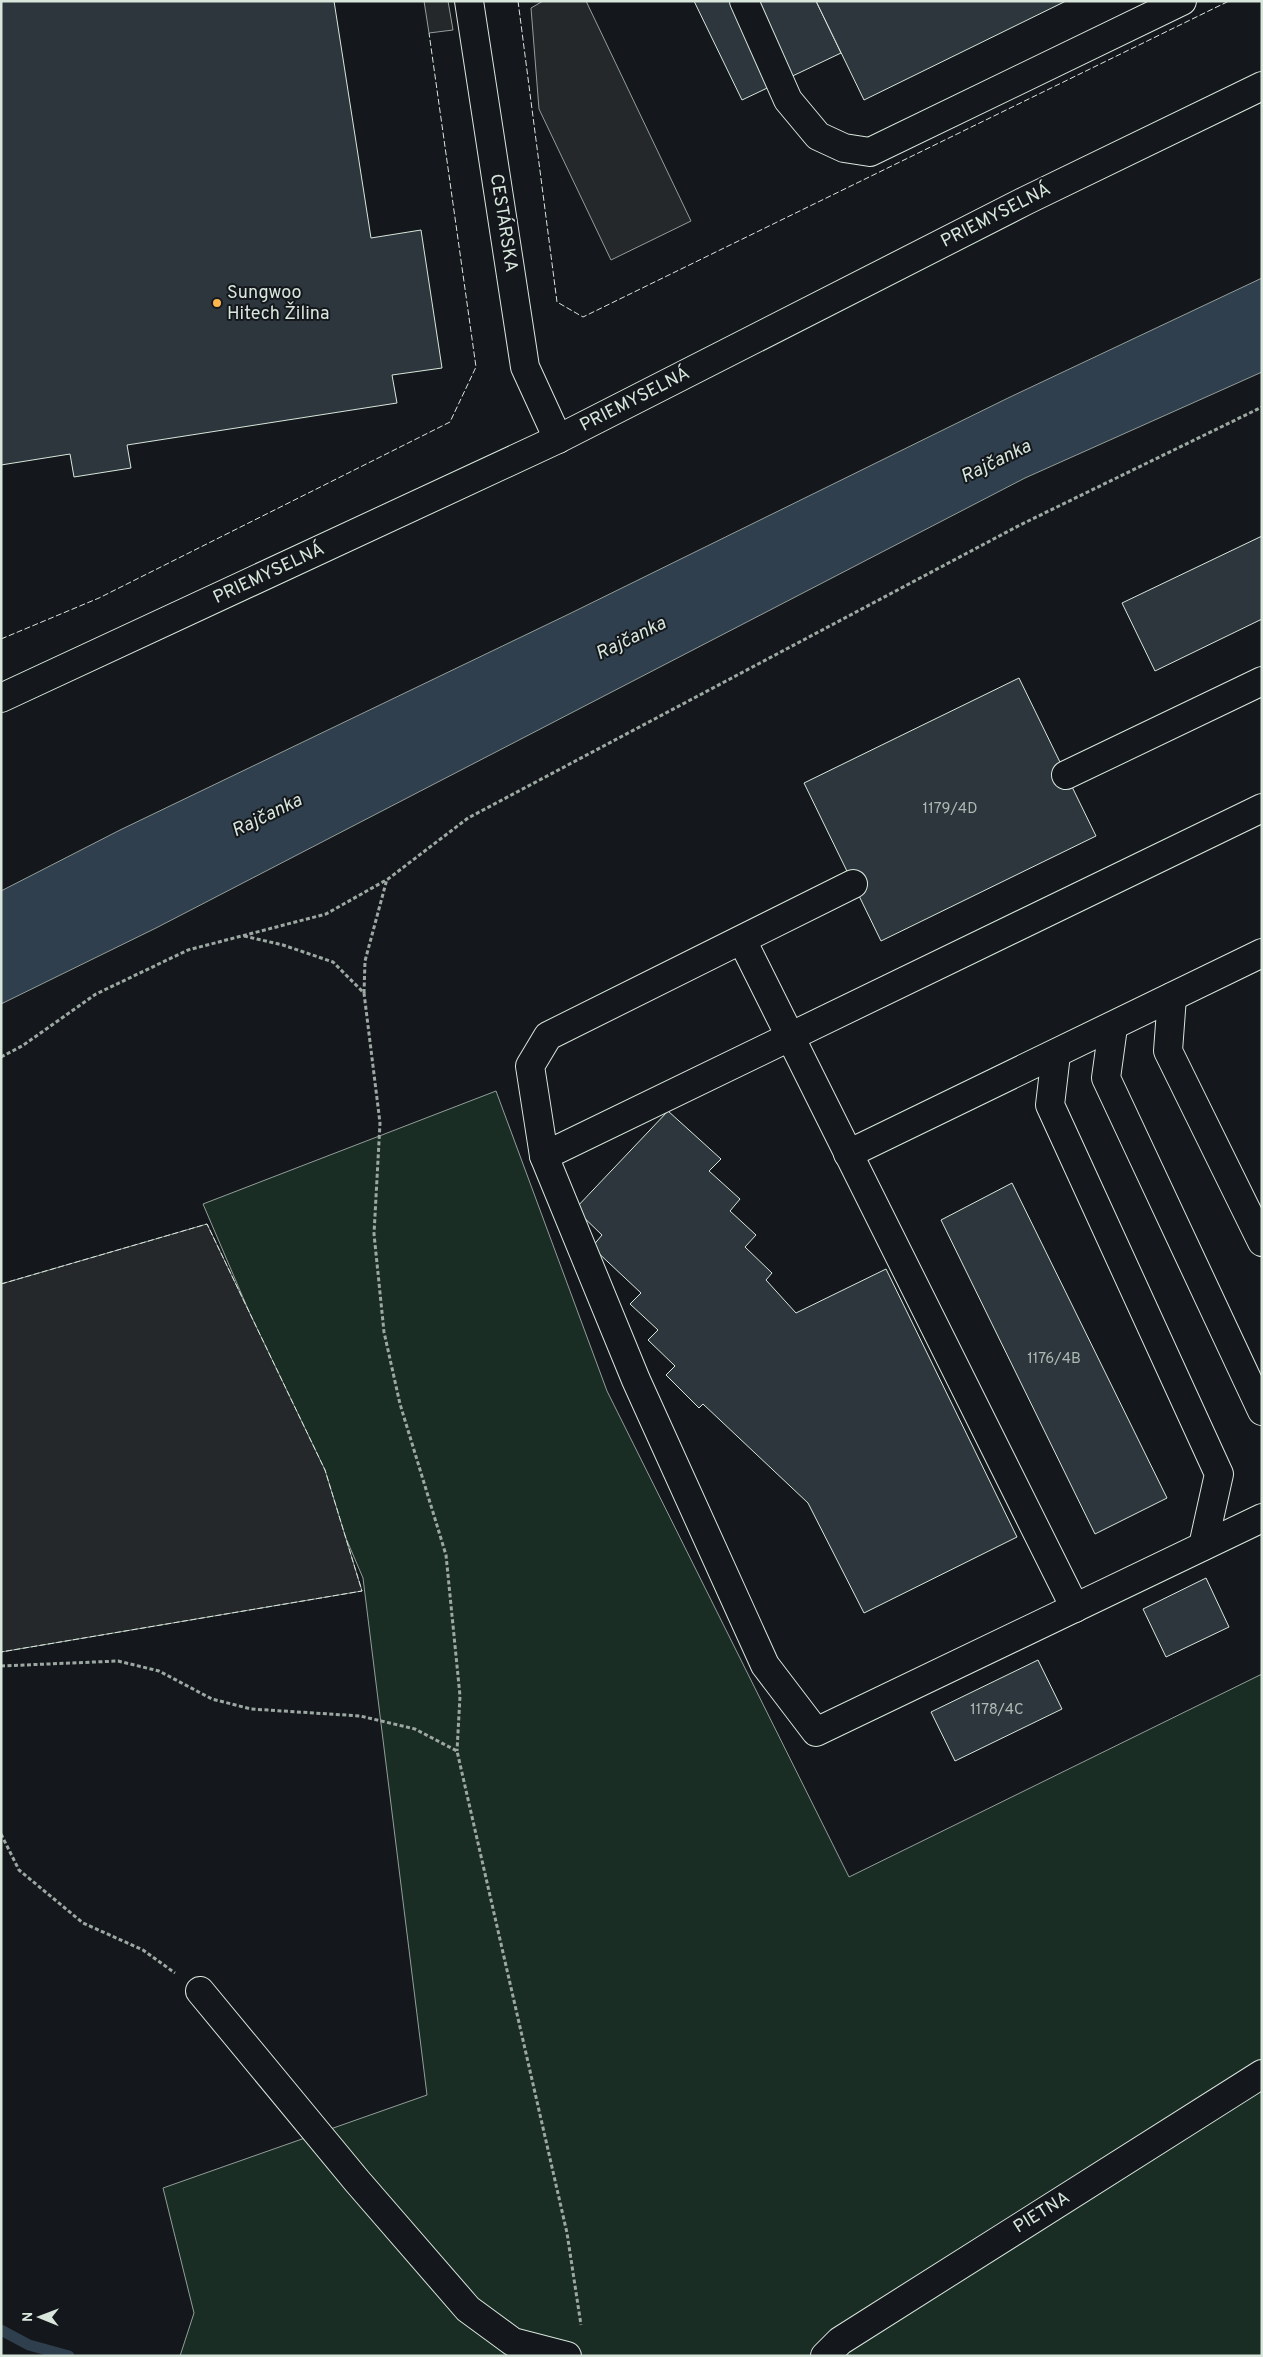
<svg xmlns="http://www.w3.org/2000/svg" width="1263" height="2357" font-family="Overpass,sans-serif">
<rect width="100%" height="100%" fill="#14181c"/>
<polygon fill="#1a2d24" stroke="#939e99" points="496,1091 607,1391 849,1877 1262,1674 1262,2356 180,2356 194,2313 163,2188 427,2095 363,1578 203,1204"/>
<g fill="#24282b" stroke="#939e99">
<polygon points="424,1 448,1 453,30 429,33"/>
<polygon points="543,1 586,1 691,221 611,260 539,109 531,8"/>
<polygon points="207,1224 325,1470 362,1591 1,1652 1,1284"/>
</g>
<polygon fill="#2f3f4d" stroke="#939e99" points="1262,278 1262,372 1025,478 156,928 1,1004 1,891 120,830 569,614 1008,398"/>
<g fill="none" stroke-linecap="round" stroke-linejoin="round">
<polyline stroke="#2f3f4d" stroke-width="11" points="1,2330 29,2345 69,2356"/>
</g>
<g fill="#2c363c" stroke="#d8e6dc">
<polygon points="1,1 334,1 371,238 421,230 442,368 392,375 397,403 127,445 131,468 74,477 70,454 1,465"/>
<polygon points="694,1 816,1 841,53 742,100"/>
<polygon points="816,1 1066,1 864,100"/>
<polygon points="1262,536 1262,619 1155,671 1122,603"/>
<polygon points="1019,678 1096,836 881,941 804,783"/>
<polygon points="668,1111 721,1159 709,1171 740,1199 730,1211 756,1235 745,1247 772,1273 766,1280 796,1313 886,1269 1017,1537 864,1613 808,1503 703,1404 699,1408 666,1375 675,1366 648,1340 658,1330 630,1304 641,1293 592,1247 602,1235 575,1209"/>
<polygon points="1012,1183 1167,1498 1095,1534 941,1220"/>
<polygon points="1206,1578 1229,1627 1166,1657 1143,1609"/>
<polygon points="1038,1660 1062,1709 955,1761 931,1712"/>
</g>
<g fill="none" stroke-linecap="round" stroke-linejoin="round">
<defs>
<g id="minor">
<polyline points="469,1 525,367 558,439"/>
<polyline points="744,1 788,100 818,136 844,148 870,152 1182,1"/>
<polyline points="1,698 558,439 1027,200 1262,86"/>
<polyline points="1066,775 1262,681"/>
<polyline points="853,884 548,1036 530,1066 544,1156 636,1380 765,1665 816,1732 1262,1518"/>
<polyline points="742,940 1075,1608"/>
<polyline points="1172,997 1168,1051 1262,1242"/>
<polyline points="1113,1027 1106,1078 1262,1411"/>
<polyline points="1056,1054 1050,1105 1219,1474 1203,1546"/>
<polyline points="848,1154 1262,953"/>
<polyline points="544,1156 1262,808"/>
<polyline points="200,1991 357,2181 468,2309 513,2342 567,2356"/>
<polyline points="825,2356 840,2341 1262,2074"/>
</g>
</defs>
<use href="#minor" stroke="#d8e6dc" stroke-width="30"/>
<g stroke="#9da8a2" stroke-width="3" stroke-dasharray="4 2.5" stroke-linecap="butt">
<polyline points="244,936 283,945 333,962 364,993 380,1123 374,1234 384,1332 400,1404 446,1555 460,1696 457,1751"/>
<polyline points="364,993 365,961 387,879"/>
<polyline points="1,1057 22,1046 96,994 188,950 326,914 388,879 468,818 1020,525 1262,407"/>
<polyline points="1,1666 118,1661 159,1671 212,1699 251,1709 360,1716 415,1729 457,1751 567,2233 581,2325"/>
<polyline points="1,1834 19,1870 83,1923 143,1950 175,1973"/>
</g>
<use href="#minor" stroke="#14181c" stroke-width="28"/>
<g stroke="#d8e6dc" stroke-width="1" stroke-dasharray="6 2.5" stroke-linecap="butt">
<polyline points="518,1 557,302 583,317 1229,1"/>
<polyline points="1,639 99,598 450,422 476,367 429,33"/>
<polyline points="1,1284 207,1224 325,1470 362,1591 1,1652"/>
</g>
</g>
<circle fill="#ffb74d" stroke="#14181c" stroke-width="2" cx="217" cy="303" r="5"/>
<g text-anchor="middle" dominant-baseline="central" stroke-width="4" stroke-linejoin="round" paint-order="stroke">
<g font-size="15" fill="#adbab4">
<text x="950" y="809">1179/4D</text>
<text x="1054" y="1359">1176/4B</text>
<text x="997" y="1710">1178/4C</text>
</g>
<g font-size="18" fill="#d8e6dc" stroke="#14181c">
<text transform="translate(996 216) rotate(-27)">PRIEMYSELNÁ</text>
<text transform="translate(503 223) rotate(81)">CESTÁRSKA</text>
<text transform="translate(635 400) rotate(-27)">PRIEMYSELNÁ</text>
<text transform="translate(269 574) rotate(-25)">PRIEMYSELNÁ</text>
<text transform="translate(1042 2213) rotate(-32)">PIETNA</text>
</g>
<g font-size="18" fill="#d8e6dc" stroke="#14181c" text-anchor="start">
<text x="227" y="293">Sungwoo<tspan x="227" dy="21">Hitech Žilina</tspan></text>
</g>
<g font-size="19" font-style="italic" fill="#d8e6dc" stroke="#14181c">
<text transform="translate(996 462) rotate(-26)">Rajčanka</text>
<text transform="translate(631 639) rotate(-26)">Rajčanka</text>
<text transform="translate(267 816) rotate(-26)">Rajčanka</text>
</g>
</g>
<rect width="1263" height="2357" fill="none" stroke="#d8e6dc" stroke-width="5"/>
<g transform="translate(40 2317) rotate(271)" stroke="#14181c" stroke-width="4" paint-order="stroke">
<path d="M0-4L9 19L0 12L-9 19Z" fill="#d8e6dc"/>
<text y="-8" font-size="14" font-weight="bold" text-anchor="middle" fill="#d8e6dc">N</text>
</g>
</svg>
